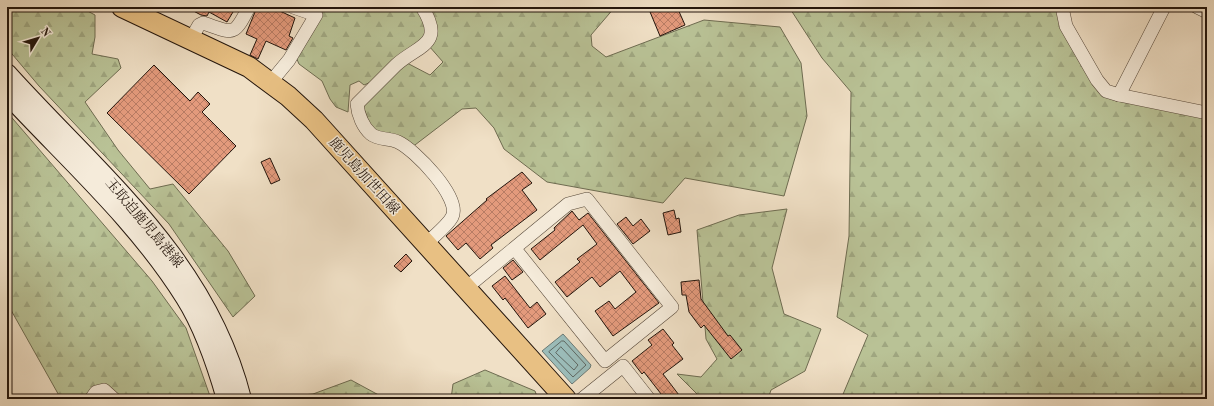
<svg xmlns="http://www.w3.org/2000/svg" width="1214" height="406" font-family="'Old Standard TT','Noto Serif JP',serif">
<defs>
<pattern id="forest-firs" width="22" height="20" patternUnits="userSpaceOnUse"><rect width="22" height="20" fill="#b9c296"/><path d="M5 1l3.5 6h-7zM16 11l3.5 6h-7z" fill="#9fa680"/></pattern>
<pattern id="building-cross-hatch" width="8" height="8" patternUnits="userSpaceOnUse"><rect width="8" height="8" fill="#e39a7c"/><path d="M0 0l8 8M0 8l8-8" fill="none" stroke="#b87c64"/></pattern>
</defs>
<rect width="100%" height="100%" fill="#f0e0c6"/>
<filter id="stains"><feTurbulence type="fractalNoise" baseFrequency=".005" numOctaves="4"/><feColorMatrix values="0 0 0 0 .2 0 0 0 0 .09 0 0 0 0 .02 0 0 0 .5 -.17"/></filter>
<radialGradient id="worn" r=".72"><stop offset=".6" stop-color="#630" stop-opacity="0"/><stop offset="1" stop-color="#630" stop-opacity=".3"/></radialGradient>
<g fill="url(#forest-firs)" stroke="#6e6c51">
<polygon points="7,7 80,7 95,15 95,37 92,54 118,59 121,68 85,102 118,150 150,189 173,184 228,251 255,296 233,317 169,224 39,86 7,48"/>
<polygon points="324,7 418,7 427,34 371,82 364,85 359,81 350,85 348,112 336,107 330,99 322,81 299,64 296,57"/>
<polygon points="426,7 615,7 591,35 592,46 606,57 704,20 780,27 801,63 807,116 784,196 685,178 663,203 547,182 504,149 494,128 476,108 462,109 411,148 372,131 362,104 407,63 430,75 443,62 429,46"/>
<polygon points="789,7 1060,7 1098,89 1207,115 1207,399 841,399 868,335 837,317 849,236 851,92 822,58"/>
<polygon points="7,112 152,281 186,328 211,399 61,399 7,303"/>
<polygon points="787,209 772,268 784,314 821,329 805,371 771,390 768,399 702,399 677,374 701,377 717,359 706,339 697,230 739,215"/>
<polygon points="485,370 535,391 538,399 451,399 453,384"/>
<polygon points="351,380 386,399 260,399 313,394"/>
</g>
<polygon fill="#9bbcb9" stroke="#6b7974" points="563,334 591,365 590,368 572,384 542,351"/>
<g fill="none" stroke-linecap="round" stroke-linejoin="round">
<g stroke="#5f6862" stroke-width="1">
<polygon points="562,341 564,341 586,365 573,377 549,352"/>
<polygon points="561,347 578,365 574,370 556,353"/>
</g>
</g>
<g fill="url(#building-cross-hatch)" stroke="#23150c">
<polygon points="186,7 236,7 227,22 209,12 207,16 201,15"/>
<polygon points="257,7 271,7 295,18 289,36 293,38 286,50 266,41 258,59 250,55 257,39 246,34"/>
<polygon points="648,7 677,7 685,25 660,36"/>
<polygon points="154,65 190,101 198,92 210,104 202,112 236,146 189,194 107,113"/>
<polygon points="270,158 280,180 271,184 261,162"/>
<polygon points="522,172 532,183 522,190 537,210 491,245 493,248 480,259 466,243 458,250 446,236 487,200 486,199"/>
<polygon points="674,210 676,219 679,218 681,232 668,235 663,213"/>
<polygon points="572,211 579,220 588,213 659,303 613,336 595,311 609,301 615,309 636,292 620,271 600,287 592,277 567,297 555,282 580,262 577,259 597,244 583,225 540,260 531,249 555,230 554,228"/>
<polygon points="626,217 633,226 641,219 650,231 633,244 617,224"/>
<polygon points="406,254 412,261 401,272 394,266"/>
<polygon points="513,260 523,272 512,280 503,268"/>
<polygon points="505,276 530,308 537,302 546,314 528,328 505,298 503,300 492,286"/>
<polygon points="699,280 701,299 728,336 730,335 742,350 731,359 704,325 701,328 689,312 686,295 682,295 681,282"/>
<polygon points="663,329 674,343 672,345 683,359 663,374 682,399 665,399 644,372 642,374 632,361 652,345 648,340"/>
</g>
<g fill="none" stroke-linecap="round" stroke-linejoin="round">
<defs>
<g id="street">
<path d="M422,7C446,45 418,45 396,65C383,78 370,91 357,104C358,115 363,127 371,134C378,140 390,138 398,142C414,149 462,198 452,217C448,225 433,237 426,244"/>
<polyline points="1062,7 1066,26 1097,80 1106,91 1119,95 1207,113"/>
<polyline points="1197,7 1207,12"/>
<path d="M191,39L199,25L203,23C234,33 233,38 249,7"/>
<polyline points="270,83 289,60 316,15 293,7"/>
<polyline points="1119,95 1164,7"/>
<polyline points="466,288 568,204 587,199 672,307 605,361 515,249"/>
<polyline points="91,399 96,392 104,390 114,399"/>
<polyline points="582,399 623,366 649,399"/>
</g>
<g id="secondary">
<path d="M7,73C99,175 207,259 242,399"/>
<path d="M7,94C68,160 137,221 185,298C204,328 216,364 226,399"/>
</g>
<polyline id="primary" points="122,7 249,67 288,96 314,120 566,399"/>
</defs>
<use href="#street" stroke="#56483a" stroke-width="14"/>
<use href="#secondary" stroke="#23150c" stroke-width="20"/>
<use href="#primary" stroke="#23150c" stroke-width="22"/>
<use href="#street" stroke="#f5ebda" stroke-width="13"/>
<use href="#secondary" stroke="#f5ebda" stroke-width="18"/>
<use href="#primary" stroke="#e8c083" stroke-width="20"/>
</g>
<g text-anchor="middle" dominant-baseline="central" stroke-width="3" stroke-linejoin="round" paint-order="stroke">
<g font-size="14" fill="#23150c" stroke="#f5ebda">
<text transform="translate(364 176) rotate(48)">鹿児島加世田線</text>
<text transform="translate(144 223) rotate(50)">玉取迫鹿児島港線</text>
</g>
</g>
<rect width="1214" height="406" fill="none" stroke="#f0e0c6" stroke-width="24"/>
<rect x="8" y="8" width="1198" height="390" fill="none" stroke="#23150c" stroke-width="2"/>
<rect x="12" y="12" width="1190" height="382" fill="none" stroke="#23150c"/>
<g transform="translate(38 38) rotate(52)" stroke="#f5ebda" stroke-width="3" paint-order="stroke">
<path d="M0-3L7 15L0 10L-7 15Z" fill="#23150c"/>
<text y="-6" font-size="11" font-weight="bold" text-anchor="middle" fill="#23150c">N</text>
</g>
<rect width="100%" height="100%" filter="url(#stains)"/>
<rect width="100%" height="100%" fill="url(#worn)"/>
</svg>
